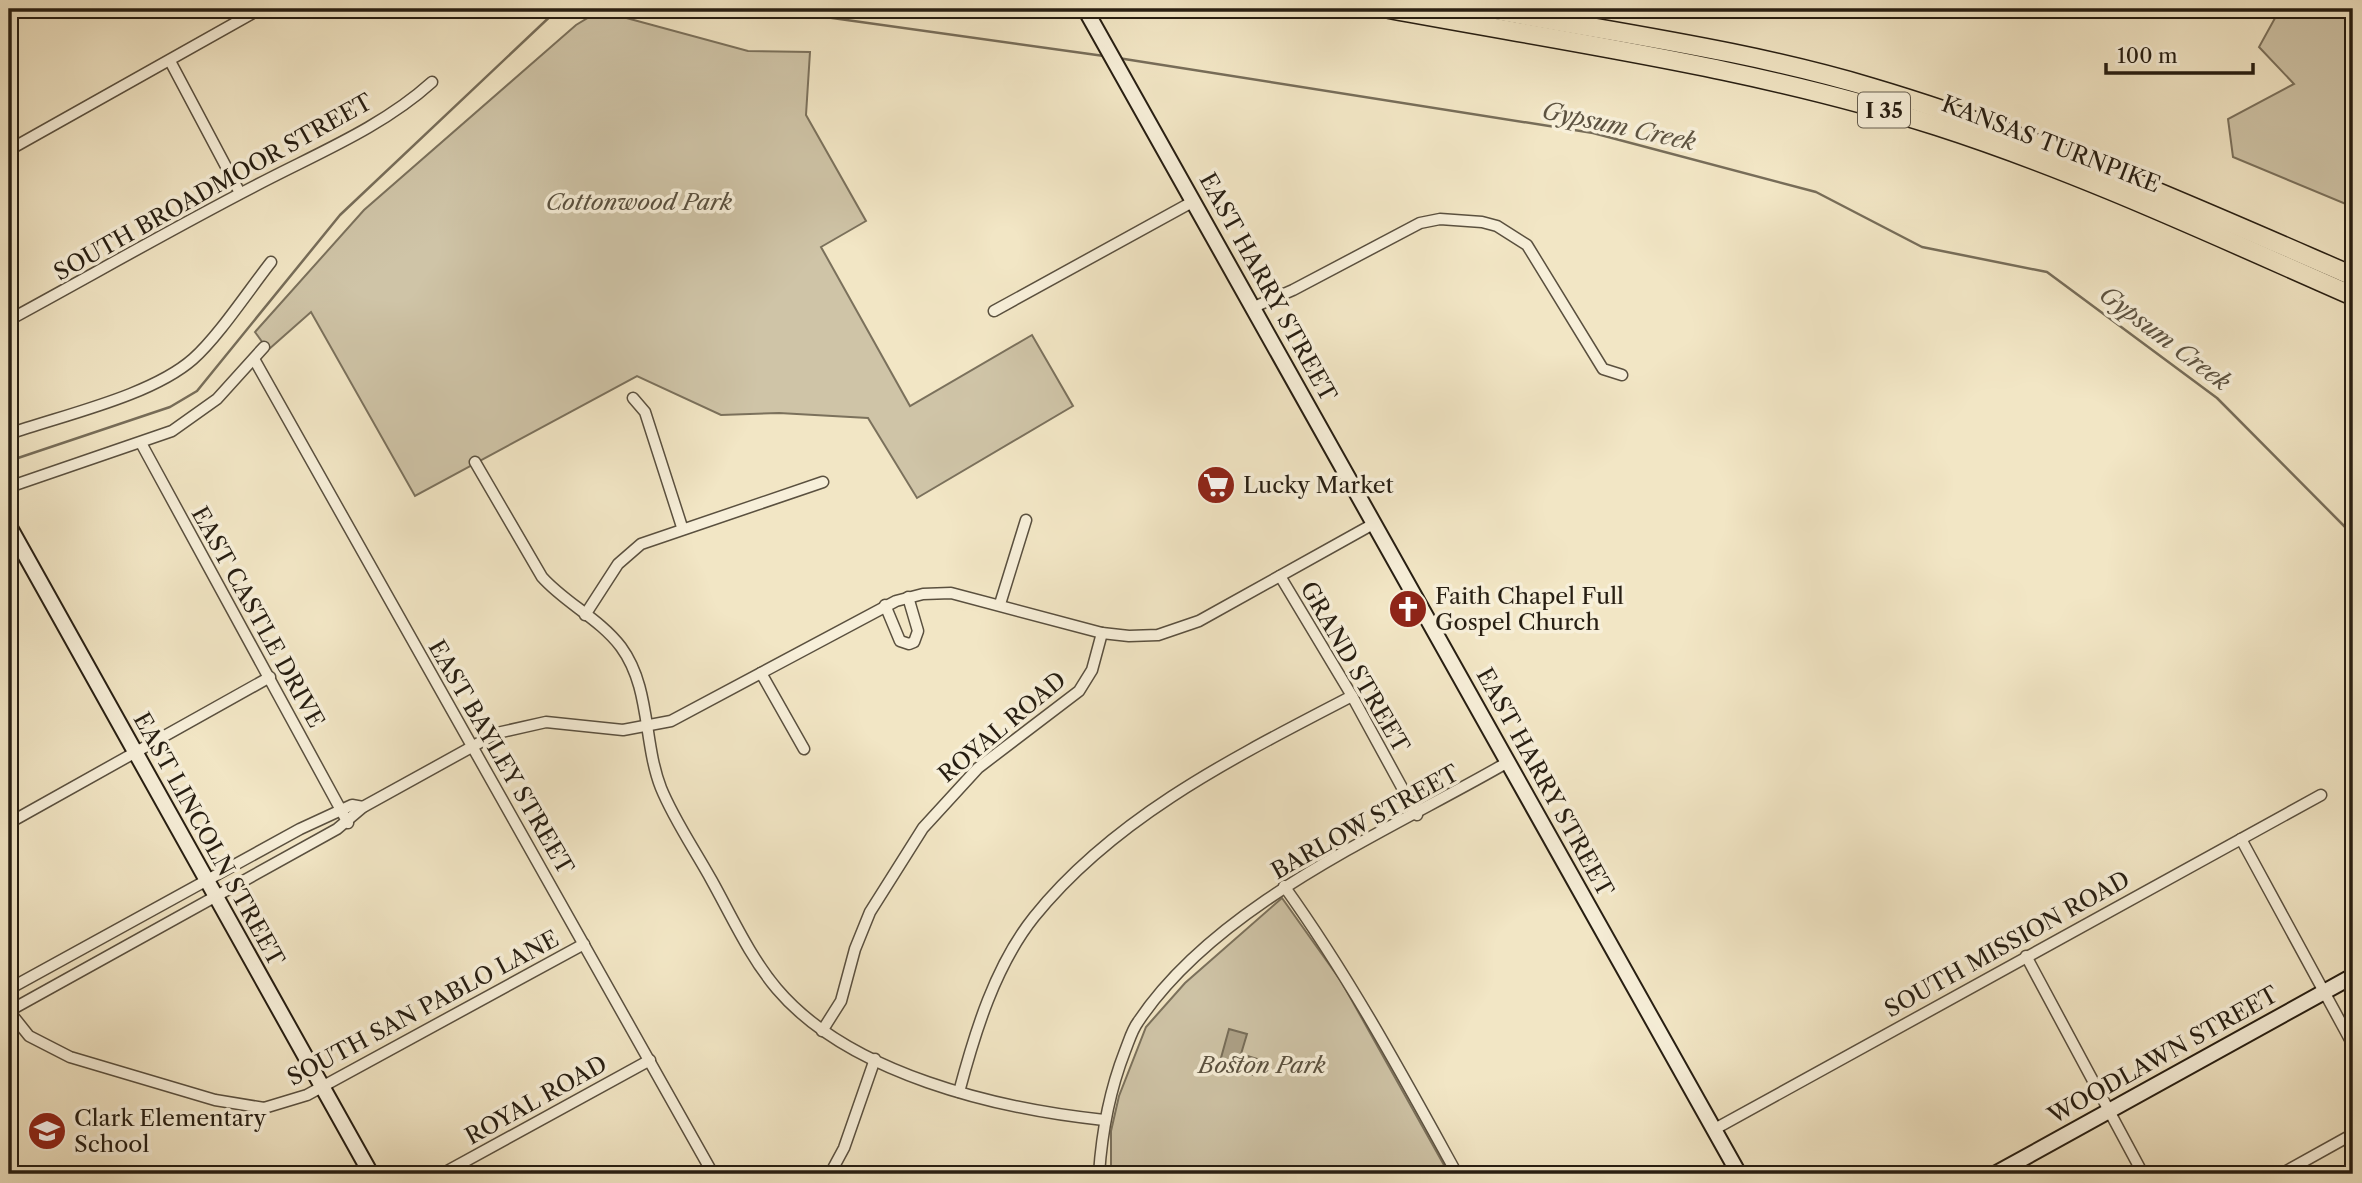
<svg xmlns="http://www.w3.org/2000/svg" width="2362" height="1183" font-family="'Libre Caslon Text',serif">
<rect width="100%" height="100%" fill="#f2e6c5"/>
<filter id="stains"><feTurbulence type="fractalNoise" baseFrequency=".00286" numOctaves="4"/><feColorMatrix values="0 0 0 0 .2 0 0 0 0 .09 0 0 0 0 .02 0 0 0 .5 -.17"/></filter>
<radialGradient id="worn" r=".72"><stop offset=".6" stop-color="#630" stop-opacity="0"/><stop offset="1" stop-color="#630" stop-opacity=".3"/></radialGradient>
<g fill="#cfc4a7" stroke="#7b715c" stroke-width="2">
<polygon points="2280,9 2353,9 2353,207 2233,157 2228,119 2294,84 2259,47"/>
<polygon points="608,13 748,51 810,52 806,115 866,221 821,247 910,406 1032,335 1073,406 917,498 868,418 779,413 721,415 637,376 415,496 311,312 268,350 255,332 364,210 576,25 591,16"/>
<polygon points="1282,898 1341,981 1449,1174 1111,1174 1111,1131 1119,1096 1146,1027 1185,983"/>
</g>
<polygon fill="#ada288" stroke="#776d59" stroke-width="2" points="1229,1029 1247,1034 1241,1054 1257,1059 1253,1075 1219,1065"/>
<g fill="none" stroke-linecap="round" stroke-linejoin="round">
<g stroke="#776d59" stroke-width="2.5">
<polyline points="768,9 1104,56"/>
<polyline points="1118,58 1593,133 1816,192 1922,247 2047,272 2217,398 2353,535"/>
<polyline points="9,461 170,407 197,391 340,215 558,9"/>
</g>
<defs>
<g id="street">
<polyline points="170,61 240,193"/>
<polyline points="9,150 260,9"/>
<polyline points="1254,307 1293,290 1420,223 1440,219 1482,222 1497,226 1527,245 1603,369 1622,375"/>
<polyline points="994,311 1194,201"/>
<path d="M9,320C90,276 170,230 253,187C313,155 380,129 432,82"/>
<polyline points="254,359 713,1174"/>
<polyline points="633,398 645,412 682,527"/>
<path d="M9,434C63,415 151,396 193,359C218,337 249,290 271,262"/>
<polyline points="141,443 348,823"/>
<path d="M475,462L542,577C565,603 600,619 621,647C651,688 643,742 661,788C674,820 695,850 712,881C732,917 750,957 777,989C849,1074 998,1109 1104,1120"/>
<polyline points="9,487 172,431 217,399 264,347"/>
<polyline points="1280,576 1352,696 1417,815"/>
<polyline points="1000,604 1026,520"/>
<polyline points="885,605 900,641 909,644 914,642 918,631 908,597"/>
<polyline points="585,615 618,564 641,544 823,482"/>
<polyline points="761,673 804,749"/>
<polyline points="9,823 270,677"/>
<polyline points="2241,839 2353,1045"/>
<path d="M1284,886C1350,978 1403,1076 1457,1174"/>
<polyline points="584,944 307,1095 264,1108 215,1100 70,1057 29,1036 9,1011 337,829 363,807 497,733 546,722 623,730 671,721 896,601 923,594 951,593 1102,633 1129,636 1158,635 1199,621 1375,523"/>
<polyline points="2026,956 2143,1174"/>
<polyline points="9,989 300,829 352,805 363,807"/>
<polyline points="822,1031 841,1001 855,949 870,912 923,828 978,768 1079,691 1092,670 1102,633"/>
<path d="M959,1092C975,1032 995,966 1034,917C1116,815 1239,755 1352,696"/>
<polyline points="1713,1130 2321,795"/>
<polyline points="442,1174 650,1060"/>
<polyline points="830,1174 844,1148 875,1059"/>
<path d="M1099,1174C1102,1130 1109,1092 1125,1051C1129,1041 1132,1030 1138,1022C1217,903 1387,832 1508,762"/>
<polyline points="2281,1174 2353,1134"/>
</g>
<g id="secondary">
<polyline points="1085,9 1739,1174"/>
<polyline points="9,526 371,1174"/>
<polyline points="1995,1174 2353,976"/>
</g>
<g id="highway">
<path d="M1389,9C1572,43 1760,69 1937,126C2080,172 2216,236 2353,296"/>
<path d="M1490,9C1617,33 1746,50 1870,87C2036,136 2194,207 2353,276"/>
</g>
</defs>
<use href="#street" stroke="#5a503f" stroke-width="13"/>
<use href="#secondary" stroke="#271e12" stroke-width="18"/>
<use href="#highway" stroke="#271e12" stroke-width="21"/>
<use href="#street" stroke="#f7efd9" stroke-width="10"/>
<use href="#secondary" stroke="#f7efd9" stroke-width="14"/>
<use href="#highway" stroke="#f2e6c5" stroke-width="18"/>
</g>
<defs>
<symbol id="supermarket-disc" viewBox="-11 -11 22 22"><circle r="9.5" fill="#8f2418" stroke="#f7efd9"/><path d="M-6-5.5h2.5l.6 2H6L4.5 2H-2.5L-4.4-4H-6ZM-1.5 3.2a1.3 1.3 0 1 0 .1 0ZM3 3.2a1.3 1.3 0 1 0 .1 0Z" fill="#fff"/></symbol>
<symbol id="church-disc" viewBox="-11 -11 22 22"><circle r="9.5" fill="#8f2418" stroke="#f7efd9"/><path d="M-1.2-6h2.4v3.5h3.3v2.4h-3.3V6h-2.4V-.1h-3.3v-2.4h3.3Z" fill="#fff"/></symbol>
<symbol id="school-disc" viewBox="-11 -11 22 22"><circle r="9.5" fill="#8f2418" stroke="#f7efd9"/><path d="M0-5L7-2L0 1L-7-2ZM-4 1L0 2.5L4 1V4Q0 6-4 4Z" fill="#fff"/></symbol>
</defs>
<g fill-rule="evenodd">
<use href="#supermarket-disc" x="1194" y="463" width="44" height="44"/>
<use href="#church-disc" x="1386" y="587" width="44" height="44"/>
<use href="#school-disc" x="25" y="1109" width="44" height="44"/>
</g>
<g text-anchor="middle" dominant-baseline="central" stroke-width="7" stroke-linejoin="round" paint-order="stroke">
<rect fill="#f7efd9" stroke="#655d4e" stroke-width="2" x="1858" y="92.5" width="52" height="35" rx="5"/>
<g font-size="21" font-weight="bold" fill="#271e12">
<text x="1884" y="110">I 35</text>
</g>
<g font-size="23" fill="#271e12" stroke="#f7efd9">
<text transform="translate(2051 144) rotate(21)">KANSAS TURNPIKE</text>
<text transform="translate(213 187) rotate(-29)">SOUTH BROADMOOR STREET</text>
<text transform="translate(1268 287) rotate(61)">EAST HARRY STREET</text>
<text transform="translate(258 617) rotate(61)">EAST CASTLE DRIVE</text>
<text transform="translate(1355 667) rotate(60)">GRAND STREET</text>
<text transform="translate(1002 727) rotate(-40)">ROYAL ROAD</text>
<text transform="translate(501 757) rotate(60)">EAST BAYLEY STREET</text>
<text transform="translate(1545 782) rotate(61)">EAST HARRY STREET</text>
<text transform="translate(1365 822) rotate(-29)">BARLOW STREET</text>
<text transform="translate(209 839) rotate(61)">EAST LINCOLN STREET</text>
<text transform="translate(2007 944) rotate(-29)">SOUTH MISSION ROAD</text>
<text transform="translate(423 1008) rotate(-28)">SOUTH SAN PABLO LANE</text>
<text transform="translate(2163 1055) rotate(-29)">WOODLAWN STREET</text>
<text transform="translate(536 1100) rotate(-29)">ROYAL ROAD</text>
</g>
<g font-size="23" font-style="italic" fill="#59503f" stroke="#f7efd9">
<text x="639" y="202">Cottonwood Park</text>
<text x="1262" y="1065">Boston Park</text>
</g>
<g font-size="23" fill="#271e12" stroke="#f7efd9" text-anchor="start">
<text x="1243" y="485">Lucky Market</text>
<text x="1435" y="596">Faith Chapel Full<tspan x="1435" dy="26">Gospel Church</tspan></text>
<text x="74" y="1118">Clark Elementary<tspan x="74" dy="26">School</tspan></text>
</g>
<g font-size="24" font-style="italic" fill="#5d5341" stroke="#f7efd9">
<text transform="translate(1619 126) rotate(12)">Gypsum Creek</text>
<text transform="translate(2165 338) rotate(37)">Gypsum Creek</text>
</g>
</g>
<rect width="2362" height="1183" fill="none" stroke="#f2e6c5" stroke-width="35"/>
<rect x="10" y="10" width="2341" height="1162" fill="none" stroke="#271e12" stroke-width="3.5"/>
<rect x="18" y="18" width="2327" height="1148" fill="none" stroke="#271e12" stroke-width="2"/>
<path d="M2106 63v10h147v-10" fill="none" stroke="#271e12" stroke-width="3.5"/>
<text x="2117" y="63" font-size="21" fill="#271e12" stroke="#f7efd9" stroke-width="5" paint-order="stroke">100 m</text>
<rect width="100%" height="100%" filter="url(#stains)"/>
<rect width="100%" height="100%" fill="url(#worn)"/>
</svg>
